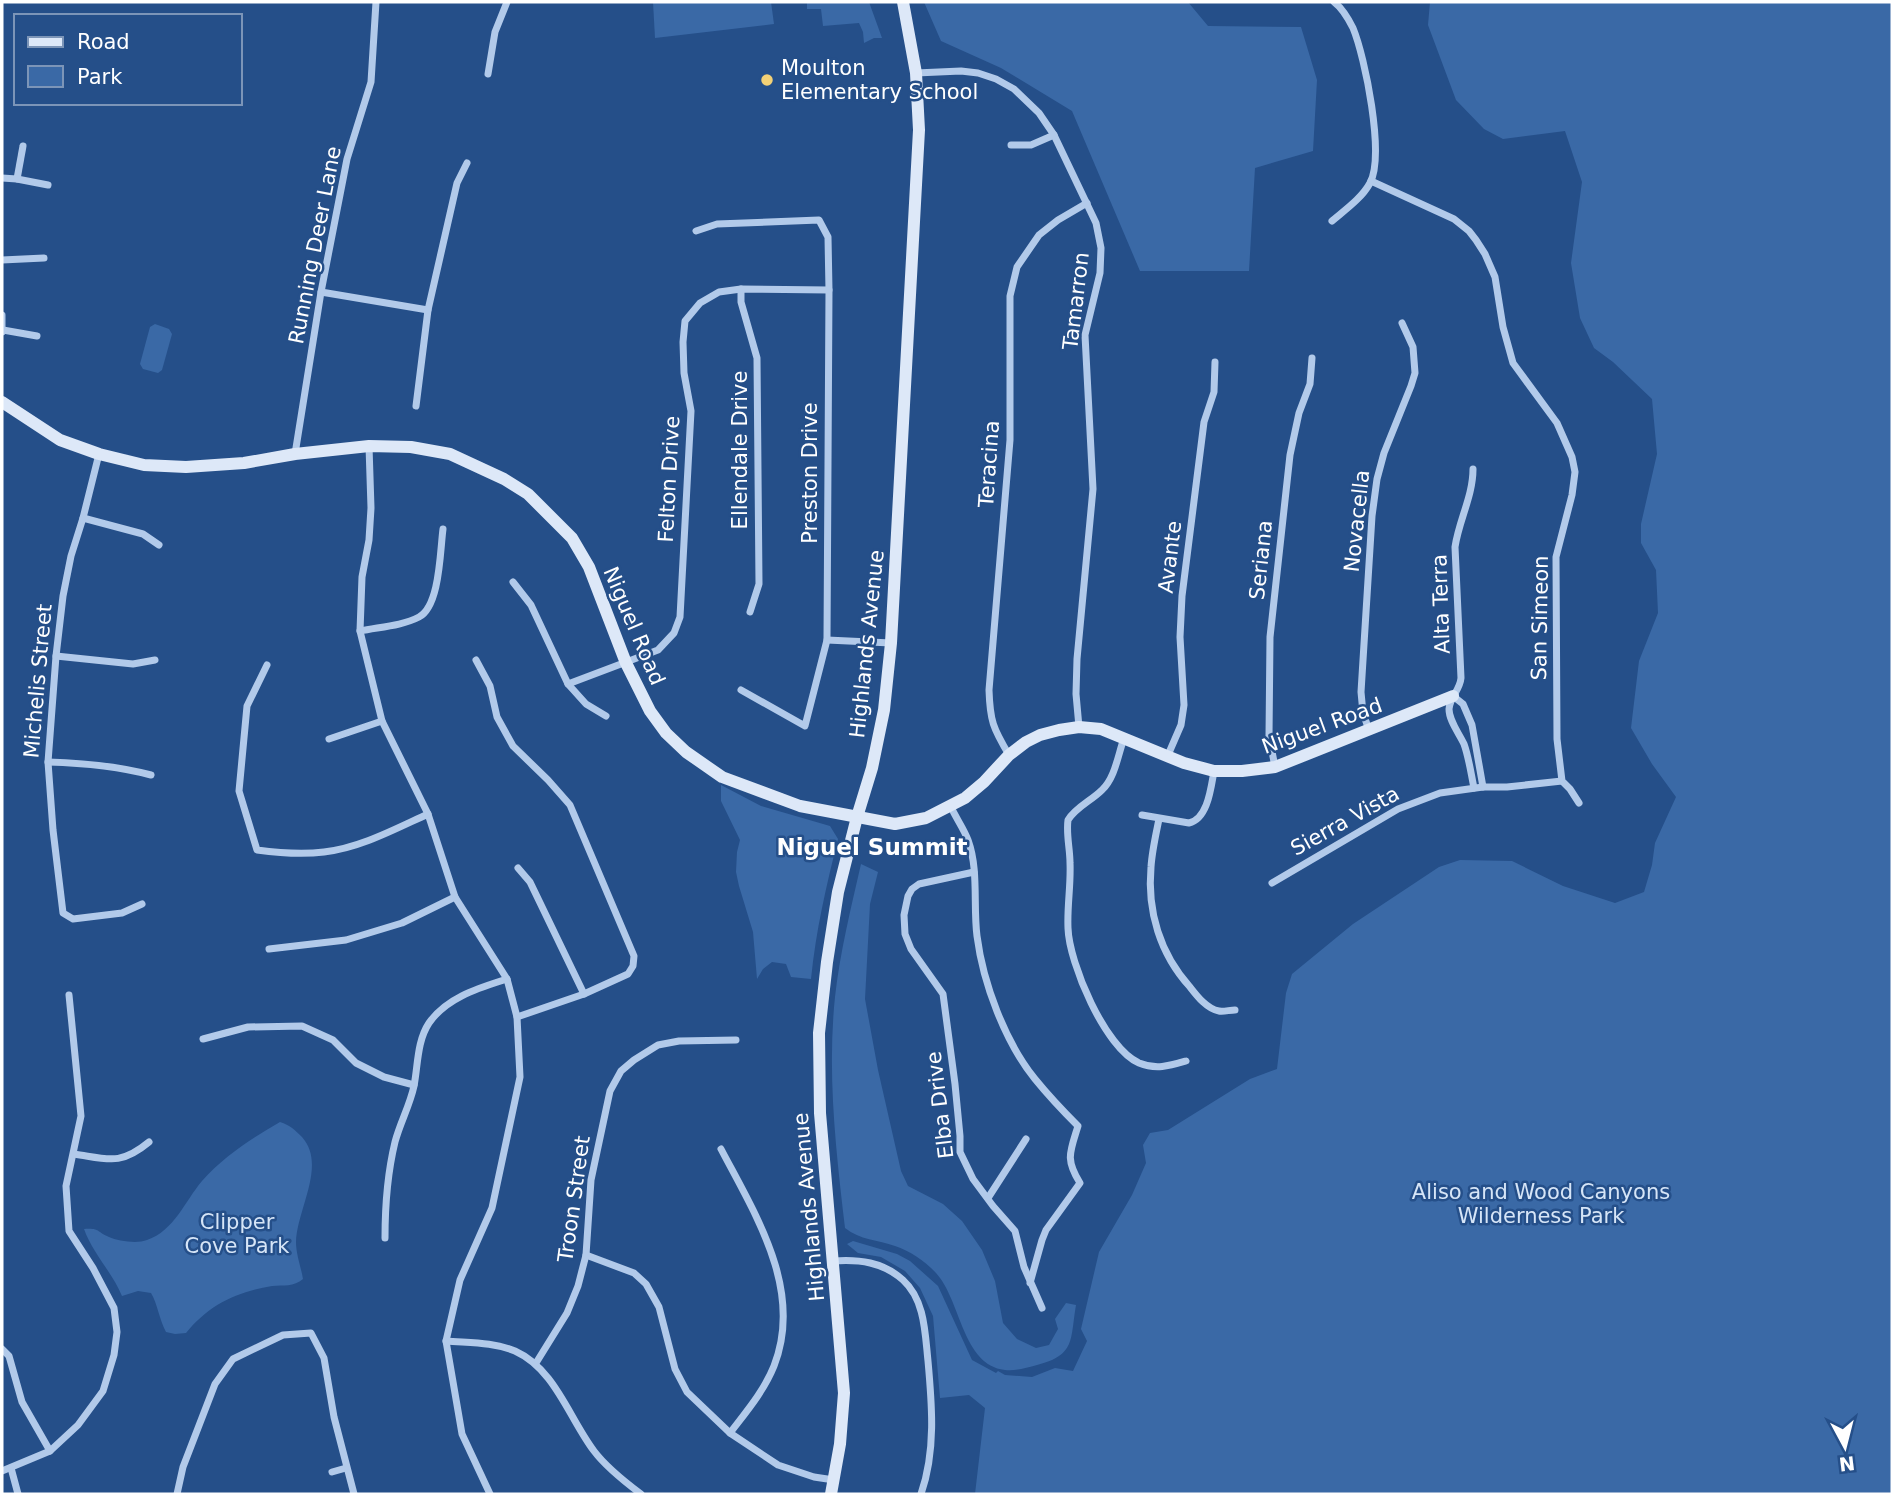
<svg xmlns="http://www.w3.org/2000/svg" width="1894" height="1496" font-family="'DejaVu Sans',sans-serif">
<rect width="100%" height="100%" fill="#254f89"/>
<g fill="#3a69a6">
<polygon points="653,2 771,2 774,24 655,38"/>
<polygon points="807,2 869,2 882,38 874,38 864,43 863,32 859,23 823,26 821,9 807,9"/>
<polygon points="924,2 1188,2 1208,26 1301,27 1317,80 1313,151 1255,168 1249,271 1140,271 1072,111 1001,68 941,41"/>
<polygon points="1430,2 1892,2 1892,1494 975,1494 985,1408 969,1395 940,1398 933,1316 920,1288 905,1271 881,1257 858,1253 847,1244 853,1241 897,1254 910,1261 938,1286 972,1360 996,1373 998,1371 1005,1375 1032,1377 1055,1368 1073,1371 1087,1341 1081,1329 1099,1252 1132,1195 1146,1163 1143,1145 1150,1133 1168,1130 1250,1079 1277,1069 1286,993 1292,974 1353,924 1439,867 1460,860 1512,861 1563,886 1615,903 1644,892 1652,865 1655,843 1676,797 1652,764 1631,728 1639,661 1658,613 1656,570 1641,543 1641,524 1657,454 1652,399 1613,362 1594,348 1580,318 1571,263 1582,182 1565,131 1503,139 1484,129 1456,100 1428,25"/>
<polygon points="155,324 169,329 172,334 162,370 158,373 143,369 140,364 150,327"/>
<path d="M721,785L761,806L830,826L838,839C826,887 816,930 811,979L791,977L786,964L772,962L763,969L757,979L753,932L739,886L736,872L737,852L740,840L721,801Z"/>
<path d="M861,864L878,872L870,904L865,999L878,1070L901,1171L908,1186L943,1204L962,1221L982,1250L995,1281L1003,1323L1017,1339L1036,1348L1049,1345L1058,1329L1055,1319L1066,1303L1076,1305C1070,1340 1076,1355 1037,1365C1026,1368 1016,1371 1005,1370C962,1365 961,1300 936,1273C925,1261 910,1251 895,1246C878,1240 860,1240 845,1228C836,1151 827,1074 835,997C840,952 851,908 861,864Z"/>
<path d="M280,1122C290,1125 295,1130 302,1137C327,1165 297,1209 296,1242C296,1254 301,1267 303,1279C294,1287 283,1285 272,1286C236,1292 209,1305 186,1333L175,1334L166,1332C159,1319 158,1305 151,1293L138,1291L122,1296C112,1272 93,1254 84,1229C101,1228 96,1232 109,1237C118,1241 137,1244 147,1240C174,1231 185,1201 202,1181C224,1156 252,1138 280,1122Z"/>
</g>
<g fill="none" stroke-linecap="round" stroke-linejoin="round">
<g stroke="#b2caea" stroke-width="7">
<polyline points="916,73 961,71 978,73 996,79 1014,89 1039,113 1054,135 1096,223 1101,248 1100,273 1085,335 1093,489 1077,659 1076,694 1079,727"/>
<polyline points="488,74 495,32 507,2"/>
<polyline points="1011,145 1031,145 1054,135"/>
<polyline points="2,178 17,179 48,185"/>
<polyline points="17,179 23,146"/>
<polyline points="1371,181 1454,219 1469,231 1476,240 1485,254 1495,277 1503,327 1513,363 1557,423 1572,457 1575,472 1572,495 1556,557 1557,739 1562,781 1570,789 1579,803"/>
<path d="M1332,221C1345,210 1362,198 1370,183C1385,155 1365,57 1353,28C1348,18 1342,8 1334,2"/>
<polyline points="696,231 717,224 819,220 828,237 829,290 827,640 805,726 741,690"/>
<polyline points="2,260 44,258"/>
<polyline points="741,289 741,302 757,358 759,584 750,612"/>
<polyline points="321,292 428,310"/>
<polyline points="2,315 2,332"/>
<polyline points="3,330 37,336"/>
<polyline points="416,406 428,310 457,183 467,163"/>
<polyline points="369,446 371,508 369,540 362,577 360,631 382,721 428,814 455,897 507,979 517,1017 520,1077 492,1208 460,1280 446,1341 462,1434 490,1494"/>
<polyline points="99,454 83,518 71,556 63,596 56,656 48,762 53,830 63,913 73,919 122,913 142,904"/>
<polyline points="295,454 321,292 347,159 371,82 376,2"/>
<path d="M1473,469C1473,496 1459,520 1455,547L1461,678C1460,690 1450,697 1449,709C1449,721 1459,733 1464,744C1469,758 1471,774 1474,788"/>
<polyline points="83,518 143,534 159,545"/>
<polyline points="513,582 531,605 568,684 586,704 606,716"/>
<path d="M360,631C379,627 402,626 419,617C440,606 440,551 443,529"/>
<polyline points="827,640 891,643"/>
<polyline points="56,656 133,664 155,660"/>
<polyline points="476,660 490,686 497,717 513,746 548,780 570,805 634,956 633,966 628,974 584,994 517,1017"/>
<path d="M267,665L247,706L239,791L257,850C279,853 301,855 324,852C360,848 395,829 428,814"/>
<polyline points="568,684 658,650 674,633 680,617 691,411 684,373 683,342 685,321 700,303 719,292 741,289 829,290"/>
<polyline points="1453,696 1463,704 1472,725 1483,787"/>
<polyline points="1369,730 1363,713 1361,692 1372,516 1377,479 1384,453 1411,386 1415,373 1413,347 1402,323"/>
<path d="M1124,738C1118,755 1115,778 1102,790C1091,801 1076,807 1068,820C1066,834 1070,849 1070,863C1071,885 1067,906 1068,928C1069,963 1105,1048 1139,1063C1156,1070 1169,1066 1186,1061"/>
<polyline points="329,739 382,721"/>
<path d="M1009,755C993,728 990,721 989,690L1010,440V296L1017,267L1039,235L1058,220L1087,203"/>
<polyline points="1168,755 1181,725 1184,705 1180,637 1182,596 1204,422 1214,392 1215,362"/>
<path d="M48,762C83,763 117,766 151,775"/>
<polyline points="1275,767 1269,736 1270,637 1290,455 1299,413 1310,384 1312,358"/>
<path d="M951,807C956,818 964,829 968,840C979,870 973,905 977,936C983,983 1005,1042 1035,1079C1048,1095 1063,1111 1078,1126C1070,1152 1065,1159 1080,1183L1046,1230L1042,1240L1030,1283"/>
<path d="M1142,815L1189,823C1208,819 1211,787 1214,771"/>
<path d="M1159,819C1156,834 1152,851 1151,867C1147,911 1160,954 1190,987C1197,996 1207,1009 1219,1011C1223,1012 1230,1010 1235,1010"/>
<polyline points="518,868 530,882 584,994"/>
<polyline points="974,872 919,884 912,889 908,896 904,915 905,934 911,949 943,994 955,1084 960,1136 960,1152 973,1179 993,1206 1015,1231 1024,1267 1042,1308"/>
<polyline points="1272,883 1398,809 1440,793 1483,787 1507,787 1562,781"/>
<polyline points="269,949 346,940 402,923 455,897"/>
<polyline points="203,1039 248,1027 302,1026 333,1040 356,1063 384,1077 414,1085"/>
<path d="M721,1149C755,1214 804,1290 774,1366C764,1391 746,1412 730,1433"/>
<path d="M74,1154C108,1159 120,1166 149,1142"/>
<polyline points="988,1198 1026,1139"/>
<path d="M385,1238C385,1203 387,1175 395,1142C400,1123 410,1105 414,1086C418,1065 417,1041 429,1023C447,997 479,988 507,979"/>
<polyline points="586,1255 634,1273 646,1284 659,1307 675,1369 687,1392 730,1433 778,1465 814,1477 834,1480"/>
<path d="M833,1261C859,1259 883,1262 903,1280C925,1300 925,1333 928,1361C932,1405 936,1451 921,1494"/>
<path d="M446,1341C469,1343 493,1342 515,1351C555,1369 569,1418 594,1451C606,1467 625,1482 641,1494"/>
<polyline points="2,1349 9,1356 22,1402 50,1451"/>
<polyline points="536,1363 567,1313 578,1286 586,1255 591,1180 610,1091 621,1071 634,1060 658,1045 679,1041 736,1040"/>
<polyline points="11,1468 18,1494"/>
<polyline points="2,1471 50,1451 78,1425 103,1391 114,1355 117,1332 114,1308 93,1268 69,1231 66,1186 81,1116 69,995"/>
<polyline points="332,1472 346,1468"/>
<polyline points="177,1494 183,1467 215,1384 233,1359 283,1335 311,1333 324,1358 334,1417 354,1494"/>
</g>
<g stroke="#dde8f8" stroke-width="12">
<polyline points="2,402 60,440 99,454 144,465 186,467 244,463 295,454 369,446 411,447 450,454 504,479 528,494 572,538 589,567 626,663 650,711 666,733 686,752 722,777 800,806 895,824 926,818 965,798 984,782 1009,755 1026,742 1040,735 1059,730 1079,727 1101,729 1184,763 1214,771 1242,771 1275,767 1453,696"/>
<polyline points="831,1494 840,1444 844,1393 820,1113 819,1033 827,962 838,892 857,817 872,768 884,710 891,643 919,130 916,73 903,2"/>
</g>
</g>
<circle fill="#f3d176" stroke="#254f89" stroke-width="2.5" cx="767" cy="80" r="7"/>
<g text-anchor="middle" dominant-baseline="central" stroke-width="5" stroke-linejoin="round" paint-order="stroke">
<g font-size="21" fill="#fff" stroke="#254f89" text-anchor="start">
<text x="781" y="68">Moulton<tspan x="781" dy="24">Elementary School</tspan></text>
</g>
<g font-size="21" fill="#fff" stroke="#254f89">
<text transform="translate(315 245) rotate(-79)">Running Deer Lane</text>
<text transform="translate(1076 301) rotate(-83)">Tamarron</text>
<text transform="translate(740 450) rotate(-90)">Ellendale Drive</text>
<text transform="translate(989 464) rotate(-86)">Teracina</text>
<text transform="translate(810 473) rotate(-90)">Preston Drive</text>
<text transform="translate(669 479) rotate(-87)">Felton Drive</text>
<text transform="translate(1357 521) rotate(-84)">Novacella</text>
<text transform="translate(1170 557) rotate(-83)">Avante</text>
<text transform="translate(1261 560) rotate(-84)">Seriana</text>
<text transform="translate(1441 604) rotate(-92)">Alta Terra</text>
<text transform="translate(1540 618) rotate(-89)">San Simeon</text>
<text transform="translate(634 626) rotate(67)">Niguel Road</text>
<text transform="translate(867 644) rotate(-84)">Highlands Avenue</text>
<text transform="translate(38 681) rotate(-85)">Michelis Street</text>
<text transform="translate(1322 726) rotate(-20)">Niguel Road</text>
<text transform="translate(1345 821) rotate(-29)">Sierra Vista</text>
<text transform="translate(940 1105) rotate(-97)">Elba Drive</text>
<text transform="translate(574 1199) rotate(-82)">Troon Street</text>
<text transform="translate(809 1207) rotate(-95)">Highlands Avenue</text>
</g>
<g font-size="21" fill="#d6e5f7" stroke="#254f89">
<text x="1541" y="1192">Aliso and Wood Canyons<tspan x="1541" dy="24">Wilderness Park</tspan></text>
<text x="237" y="1222">Clipper<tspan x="237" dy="24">Cove Park</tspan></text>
</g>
<g font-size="23" font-weight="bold" fill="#fff" stroke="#254f89">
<text x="872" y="847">Niguel Summit</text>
</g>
</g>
<rect width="1894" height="1496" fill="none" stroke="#ffffff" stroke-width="7"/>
<rect x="14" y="14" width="228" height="91" fill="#254f89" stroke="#7c95b8" stroke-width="2"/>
<rect x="28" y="37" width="35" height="10" fill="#dde8f8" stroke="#7c95b8" stroke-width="2"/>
<text x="77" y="49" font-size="21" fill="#ffffff">Road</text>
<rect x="28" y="66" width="35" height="21" fill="#3a69a6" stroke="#7c95b8" stroke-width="2"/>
<text x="77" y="84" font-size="21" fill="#ffffff">Park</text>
<g transform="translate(1845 1447) rotate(173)" stroke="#254f89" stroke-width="5" paint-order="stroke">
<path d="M0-5L12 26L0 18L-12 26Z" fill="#ffffff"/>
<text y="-10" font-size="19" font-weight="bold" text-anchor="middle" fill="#ffffff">N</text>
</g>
</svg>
